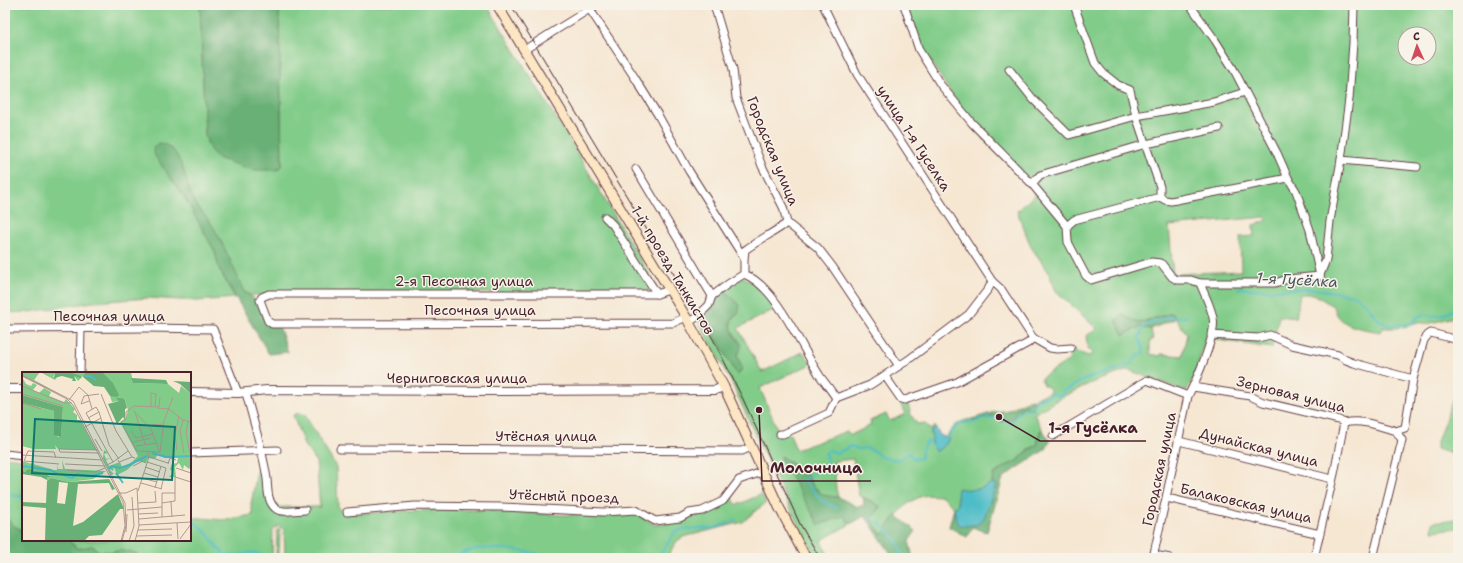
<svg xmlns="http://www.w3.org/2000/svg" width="1463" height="563" font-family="'Shantell Sans',sans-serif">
<rect width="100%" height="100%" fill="#f7f3e8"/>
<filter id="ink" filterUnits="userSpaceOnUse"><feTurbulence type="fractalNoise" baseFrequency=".025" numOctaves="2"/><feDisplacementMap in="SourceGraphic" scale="8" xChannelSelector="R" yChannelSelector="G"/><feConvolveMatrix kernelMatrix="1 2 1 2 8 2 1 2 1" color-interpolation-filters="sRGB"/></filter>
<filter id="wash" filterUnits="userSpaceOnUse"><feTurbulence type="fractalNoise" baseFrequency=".012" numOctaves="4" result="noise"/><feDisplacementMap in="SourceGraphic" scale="16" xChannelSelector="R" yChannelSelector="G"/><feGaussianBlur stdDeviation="0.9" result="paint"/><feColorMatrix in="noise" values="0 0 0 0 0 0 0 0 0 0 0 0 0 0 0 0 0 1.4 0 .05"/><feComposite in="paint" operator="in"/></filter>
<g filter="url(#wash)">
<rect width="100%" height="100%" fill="#f6e7d3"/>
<g fill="#81cc89" stroke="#66765a" fill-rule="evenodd">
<polygon points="5,5 200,5 205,134 209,148 277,170 282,166 279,5 487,5 576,151 659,291 251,295 244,292 219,269 235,298 197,301 148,298 93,302 29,312 5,313"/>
<path d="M901,5H1458V316L1427,324L1417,322C1406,329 1394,328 1382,328L1380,332C1362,328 1339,328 1334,307L1314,294H1300L1296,318L1279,316L1272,348L1218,340L1206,337L1194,378L1186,391L1128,370L1091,383L1062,397L1034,414L1042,429L1040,432L1037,445L1029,449L1017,461L1004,467L993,475L992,483L986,487L970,491L957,497L958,505L954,508L942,496C936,496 926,494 920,497C903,503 893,521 882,535L871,519L874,502L863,497L859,496L853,459L834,461L836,489L838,497L826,496L822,494L812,485L807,475L781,457V460L792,478L844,516L850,524L827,537L821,542L830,558H817L797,522L759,443L732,383L699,322L700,319L704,316L737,374V355L741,344L732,330L731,320L738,314L724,290L743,277L762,288L777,308L738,328L762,372L803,352L811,364L760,388L778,431L790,434L796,450L847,431L851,435L871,425L870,421L886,414L890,421L905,414L899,400L907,401L911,415L917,424L925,423L930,430L935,426L936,428L931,431L933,447L936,452L946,444L948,438L946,437C954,426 957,421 972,419L974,421L998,414L1001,422L1024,406L1033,410V400C1039,396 1045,395 1051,391L1047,386L1043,385L1041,378L1071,359L1067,354L1061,351L1068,349L1089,356L1093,353L1088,350L1086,336L1097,329L1056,291L1048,271L1031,247L1017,211L1035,195L1029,185L994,150L971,125L914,35ZM1405,34H1429V58H1405ZM1265,217L1268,220L1253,225L1254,236L1240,237L1241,271L1173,274L1169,226ZM1172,313L1187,334L1182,356L1161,354L1160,356L1150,354V340H1153L1151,329L1140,327L1123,334L1120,327L1122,315L1138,323Z"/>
<polygon points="1456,390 1458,391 1458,456 1437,449 1437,442"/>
<polygon points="299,413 305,415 336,467 338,508 345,514 427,510 481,510 560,515 605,515 636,513 655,525 677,522 702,513 730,495 737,505 762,494 766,503 755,511 743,522 683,537 677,541 666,558 285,558 284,530 282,528 278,526 273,530 272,558 141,558 136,553 122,551 100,552 92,546 78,549 68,540 190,540 190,517 223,520 253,515 251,504 260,455 268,498 279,507 320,507 316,462 304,445 293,415"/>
<polygon points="5,457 23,459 23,531 14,526 5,518"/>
<polygon points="1458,513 1458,528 1432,531 1433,522 1457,519"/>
<polygon points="278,529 280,530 279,558 276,558 277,530"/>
</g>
<g fill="#68b075" stroke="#596850">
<polygon points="200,5 279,5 282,166 277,170 253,170 217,158 209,148 205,135"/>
<path d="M160,143C185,148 184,186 196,204C200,211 206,216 211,223C224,245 234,268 244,292C259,299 263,311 267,325L279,326L288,352L269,354L219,269L215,252L186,200L155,156L153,149L155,146Z"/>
<path d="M724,290L740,305L738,314L731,320C731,323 731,327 732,330C735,341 747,342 737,355L742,367L740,373L737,375L704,316L712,307V302Z"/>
<polygon points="1172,313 1177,318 1151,329 1140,327 1123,335 1116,320 1122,315 1139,323"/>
<polygon points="1031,399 1033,400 1033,410 1024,406 1015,413 1015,416 1012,419 1001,422 998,415 974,421 972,419 994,412 1008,410"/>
<polygon points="1042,429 1050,441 1046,449 1003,478 987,532 972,527 967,537 949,527 954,508 955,515 966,526 974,524 984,518 996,485 992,483 993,475 1004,467 1017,461 1030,449 1037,445 1040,432"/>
<polygon points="781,456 807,475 812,485 822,494 826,496 838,497 858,507 864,505 863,497 881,507 871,519 882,535 896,515 916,531 909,541 913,558 894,558 865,516 850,524 844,516 819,525 781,460"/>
<polygon points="6,517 14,526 23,531 23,540 68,540 78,549 92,546 100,552 122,551 136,553 141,558 5,558"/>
</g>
<g fill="#4fbdc7" stroke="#4c6e79">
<path d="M936,428L940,435L949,439L946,444L936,452L933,448C933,446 931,436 931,431Z"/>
<path d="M992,483L996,485L984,518L979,524L966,526L959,525L955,515L954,508L958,505L957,497L958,488C971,491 981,490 992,483Z"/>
</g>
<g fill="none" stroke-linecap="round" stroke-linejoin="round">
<g stroke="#4fbdc7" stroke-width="2">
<polyline points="1238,288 1267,290 1314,289 1353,295 1364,302 1380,321 1388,325 1411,324 1420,315 1440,316 1458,308"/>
<path d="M947,439C950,435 953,430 957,426C965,419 975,426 986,416L990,419L999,417L1011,424C1016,415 1021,408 1031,408L1037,399L1047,397L1053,393L1058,396L1063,394L1064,391L1086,379L1131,364L1136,357L1144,352L1139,338L1144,326L1168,317H1187"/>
<polyline points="804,480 822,501 837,508"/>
<path d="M801,482L828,463L825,453L829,450L837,453L851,446L858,449L867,448L874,451L881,457L898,460L909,453L914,459L921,458C922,451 922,446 928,441L934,447"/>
<polyline points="5,494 23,497"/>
<path d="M870,517C885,527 901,538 902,558"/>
<path d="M190,520C194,522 199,525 203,529C221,549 220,563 251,552L272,558"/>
<path d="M454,558C459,555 466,551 471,550C492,546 532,551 552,558"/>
<polyline points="658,558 675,532 684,529 715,528 736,520"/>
</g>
</g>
</g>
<g filter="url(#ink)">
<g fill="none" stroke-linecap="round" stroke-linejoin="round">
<defs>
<g id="minor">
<polyline points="587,5 635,78 658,115 689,171 744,258 744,274"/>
<polyline points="714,5 733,69 736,98 762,166 783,207 787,223 818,248 832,266 899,366"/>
<polyline points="823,5 857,74 992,281 1001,289 1033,338 1050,348 1057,349 1071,348"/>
<polyline points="904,5 919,50 940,84 972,123 1032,184 1067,226 1068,242 1086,276 1091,280 1151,262 1161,263 1172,277 1177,280 1191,280 1200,283 1275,283 1288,279 1320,276"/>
<polyline points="1074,5 1095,63 1103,73 1118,85 1130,90 1136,116 1160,187 1160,197"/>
<polyline points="1190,5 1215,40 1234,70 1277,153 1288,178 1296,191 1310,230 1320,276"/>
<polyline points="524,50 596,5"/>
<polyline points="1009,69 1033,99 1069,135 1136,116 1214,102 1245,92"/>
<polyline points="1341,160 1417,167"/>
<polyline points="636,169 712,296"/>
<polyline points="1032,184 1040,175 1146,144 1219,128"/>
<polyline points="605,217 613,225 657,294"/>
<polyline points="1067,226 1074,220 1160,197 1165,200 1171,201 1288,178"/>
<path d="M744,258L745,250C759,240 773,233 787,223"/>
<polyline points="1320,275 1326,260 1330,221 1341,160 1349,99 1353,43 1354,5"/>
<polyline points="669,290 657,294 269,294 262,297 260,300 268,321 272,324 673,323 686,317"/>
<path d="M689,322L697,317L709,305L712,296L728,284L744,274C776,286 801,347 820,376C825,383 831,390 836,398L829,413L783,434H780"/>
<polyline points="5,329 146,328 213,329 238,393"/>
<polyline points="1211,335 1258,338 1270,335 1292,345 1338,355 1346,360 1354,363 1413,379"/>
<polyline points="80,373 81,329"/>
<polyline points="885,376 901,399 905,400 957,382 1028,343 1033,338"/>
<path d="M1193,387L1250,396L1263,402L1339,420L1344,423C1362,419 1379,426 1396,431L1402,440L1373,558"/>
<path d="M246,393C253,421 263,450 267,479C268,488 267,501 275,508C281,514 297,510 305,510"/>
<polyline points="836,398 870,385 908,360 969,314 989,288 992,281"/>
<polyline points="1396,431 1405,428 1413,379 1424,340 1428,335 1431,333 1458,340"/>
<polyline points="1053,436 1147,380 1188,396"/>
<polyline points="1179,441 1332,479"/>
<polyline points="340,449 742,451 751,447"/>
<polyline points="190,453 277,450"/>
<polyline points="5,454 23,456"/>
<polyline points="1167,498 1320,534"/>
<polyline points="347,512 415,506 502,507 604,512 636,510 655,521 680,518 689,513 702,511 723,501 739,480 762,472"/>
<polyline points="1154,555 1170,558"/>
<path d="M1153,558L1188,396C1196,381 1217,334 1213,318C1211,306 1204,294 1200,283"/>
<polyline points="1314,558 1334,474 1344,423"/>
</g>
<g id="tertiary">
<polyline points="5,389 23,389"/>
<polyline points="190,392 238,393 267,390 504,391 715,390 724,387"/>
</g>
<polyline id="secondary" points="497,5 686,317 724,387 779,507 806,558"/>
</defs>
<use href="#minor" stroke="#643d44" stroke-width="9"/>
<use href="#tertiary" stroke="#643d44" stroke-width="10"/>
<use href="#secondary" stroke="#643d44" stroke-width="11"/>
<use href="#minor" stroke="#fff" stroke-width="7"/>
<use href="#tertiary" stroke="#fff" stroke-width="8"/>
<use href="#secondary" stroke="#fce6c4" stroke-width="9"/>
<polyline stroke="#4a1f2b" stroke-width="1" points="511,5 713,339 743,399 800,524 820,558"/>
</g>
</g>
<g text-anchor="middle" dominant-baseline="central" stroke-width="3" stroke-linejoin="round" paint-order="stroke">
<g font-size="14" fill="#4a1f2b" stroke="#f7f3e8">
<text transform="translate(914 138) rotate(57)">улица 1-я Гуселка</text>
<text transform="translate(773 151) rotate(68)">Городская улица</text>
<text transform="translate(673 270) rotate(59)">1-й проезд Танкистов</text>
<text x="464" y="281">2-я Песочная улица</text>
<text x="480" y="310">Песочная улица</text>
<text x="109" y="316">Песочная улица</text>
<text x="457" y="378">Черниговская улица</text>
<text transform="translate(1291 394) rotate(14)">Зерновая улица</text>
<text x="546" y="436">Утёсная улица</text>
<text transform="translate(1259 447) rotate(14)">Дунайская улица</text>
<text transform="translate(1159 469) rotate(-78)">Городская улица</text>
<text transform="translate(564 496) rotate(2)">Утёсный проезд</text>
<text transform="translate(1246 503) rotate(13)">Балаковская улица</text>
</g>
<g font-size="15" font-style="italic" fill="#4c5662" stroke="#f7f3e8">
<text transform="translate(1297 280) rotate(3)">1-я Гусёлка</text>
</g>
</g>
<g transform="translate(22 372)">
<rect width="169" height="169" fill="#f6e7d3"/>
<path d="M0,0H109L111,11L146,12L157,21L159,14L169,22V94L167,97L162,93L161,98L157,91L153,95L154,105H147L151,101L148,97L150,92L155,91L156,86H143L136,82L133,87L126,86L124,91L115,89L105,98L95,103L92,95L91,99L86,96L92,102L89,103L78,81L81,86L82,78L86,81L82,82L84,87L89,86L84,88L87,94L98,90L100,95L109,91L116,84L98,50L104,46L106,38L103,28L96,26L97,29L90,30L88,24H92L91,11L72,14L61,4L56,9L53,5L33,1L31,5L36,4L33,8L18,0L12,8L47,27L0,4ZM0,5L4,12L9,14L11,11L15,13L11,18L17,21L22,16L29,20L27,24L42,30L44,27L53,37L51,40L55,43V48H58L75,78L36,77L33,73L34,77H11L0,74V31L32,39V61L36,65H39L41,35L0,23ZM40,88L43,97L84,99L71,107L47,110L29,106L25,109V105L19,104H29L26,103L12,98L3,100L0,98V89L32,98H35L36,92V97H41Z" fill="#81cc89"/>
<path d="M33,0H47L59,4V6L52,4L54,9H50L51,7L40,4L32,6ZM64,0H80L91,11L97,23L95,25L88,24L82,15L72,14L61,5L59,8ZM109,6L144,8L146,12L111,11ZM151,9L169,10V22L158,12ZM0,23L41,35L39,65L32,63V39L0,31ZM94,26H100L103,28L105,36L103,37V48L101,45L95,52L86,32L97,29ZM6,97L23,101L29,105H25V108L19,105L0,102V98L3,100ZM29,106L47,110L87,107L93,117L90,118L87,111L56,112L51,154L61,150L96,122L102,137H98L80,163L67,164L63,168L23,169L24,136L0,134V130L24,131L25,109ZM37,110L46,111L43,132L35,131Z" fill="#68b075" fill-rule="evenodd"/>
<path fill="none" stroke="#4fbdc7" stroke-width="2" d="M63,4H68L74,8M130,81L144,85L169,84M0,94L28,98L36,102M87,97L90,94L98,96L107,93L125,84M94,101L101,111M38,102L50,106L55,102L68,104L81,101"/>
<path fill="none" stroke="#b19790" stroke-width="1" d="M0,3L51,29L103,131L104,154L100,169M0,4L45,27L51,33L101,130L103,154L99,169M0,14L42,31H50M0,22L41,34M79,22L94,59L110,85L113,86M47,28L57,15L66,23L70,37M67,29L59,32L62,24L77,22M0,31L19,37M129,35V21L134,22L133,35M135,36L147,37L161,48L169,50M111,38L129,57L137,78M77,40L74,35L64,41L91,90L85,93M113,40L123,72M66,46L77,40L87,73L97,87M161,48L158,59L162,81M166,49L164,61L168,81M130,53L142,52M63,55L79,46M109,59L114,66L131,62M73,67L80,79M111,70L129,66M114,74L135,71M76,78L37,77L38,80L77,81M155,78L153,63L157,44M138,80L115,79L99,50L104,47V40L112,34L137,35L138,25M138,80L142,49L151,25M0,83L80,88M127,85L146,91M96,88L97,90L110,85M2,89L6,79L32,80L34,86M2,89L37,92M91,90L106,79M125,90L144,96L139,117M43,92L83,94M146,92L148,86L154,88M111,94L121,89L124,91M123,95L138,100M154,96L169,101M44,98L73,100L83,96M122,101L136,105M120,106L135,110M119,111L140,117M133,116L139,94M116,119L127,85L126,80M96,121H104L115,116L117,154L113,169M149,130L150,145M116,131L134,130L133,119M140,131L153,129V105L169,110M105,138L140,135M116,142L136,141M140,145V121H153M117,147L163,143M155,151L156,167M117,153L169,150M116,158L150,157M104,160L105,142M114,164L150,163M158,167L169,152M64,169H89M107,169L112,154L110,125M132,169H160"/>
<path fill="#0f766e" fill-opacity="0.15" stroke="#0f766e" stroke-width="2" d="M13,47L153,55L150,108L10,101Z"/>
<rect width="169" height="169" fill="none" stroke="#4a1f2b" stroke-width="2"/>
</g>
<path fill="none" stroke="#4a1f2b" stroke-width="1.5" d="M999 417L1040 441H1146M759 410L762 481H871"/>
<g fill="#4a1f2b" stroke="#f7f3e8" stroke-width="1.5">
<circle cx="999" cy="417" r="4"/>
<circle cx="759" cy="410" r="4"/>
</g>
<g font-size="15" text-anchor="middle" font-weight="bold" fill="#4a1f2b" stroke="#f7f3e8" stroke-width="3" stroke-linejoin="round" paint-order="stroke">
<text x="1093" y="433">1-я Гусёлка</text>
<text x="816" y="473">Молочница</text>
</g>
<rect width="1463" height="563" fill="none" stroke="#f7f3e8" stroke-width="20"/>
<g transform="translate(1417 46) rotate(357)"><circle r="19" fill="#f7f3e8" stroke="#b29e9c"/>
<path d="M0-3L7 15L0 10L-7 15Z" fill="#d1495b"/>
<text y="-6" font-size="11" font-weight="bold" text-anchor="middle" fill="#4a1f2b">С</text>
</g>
</svg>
